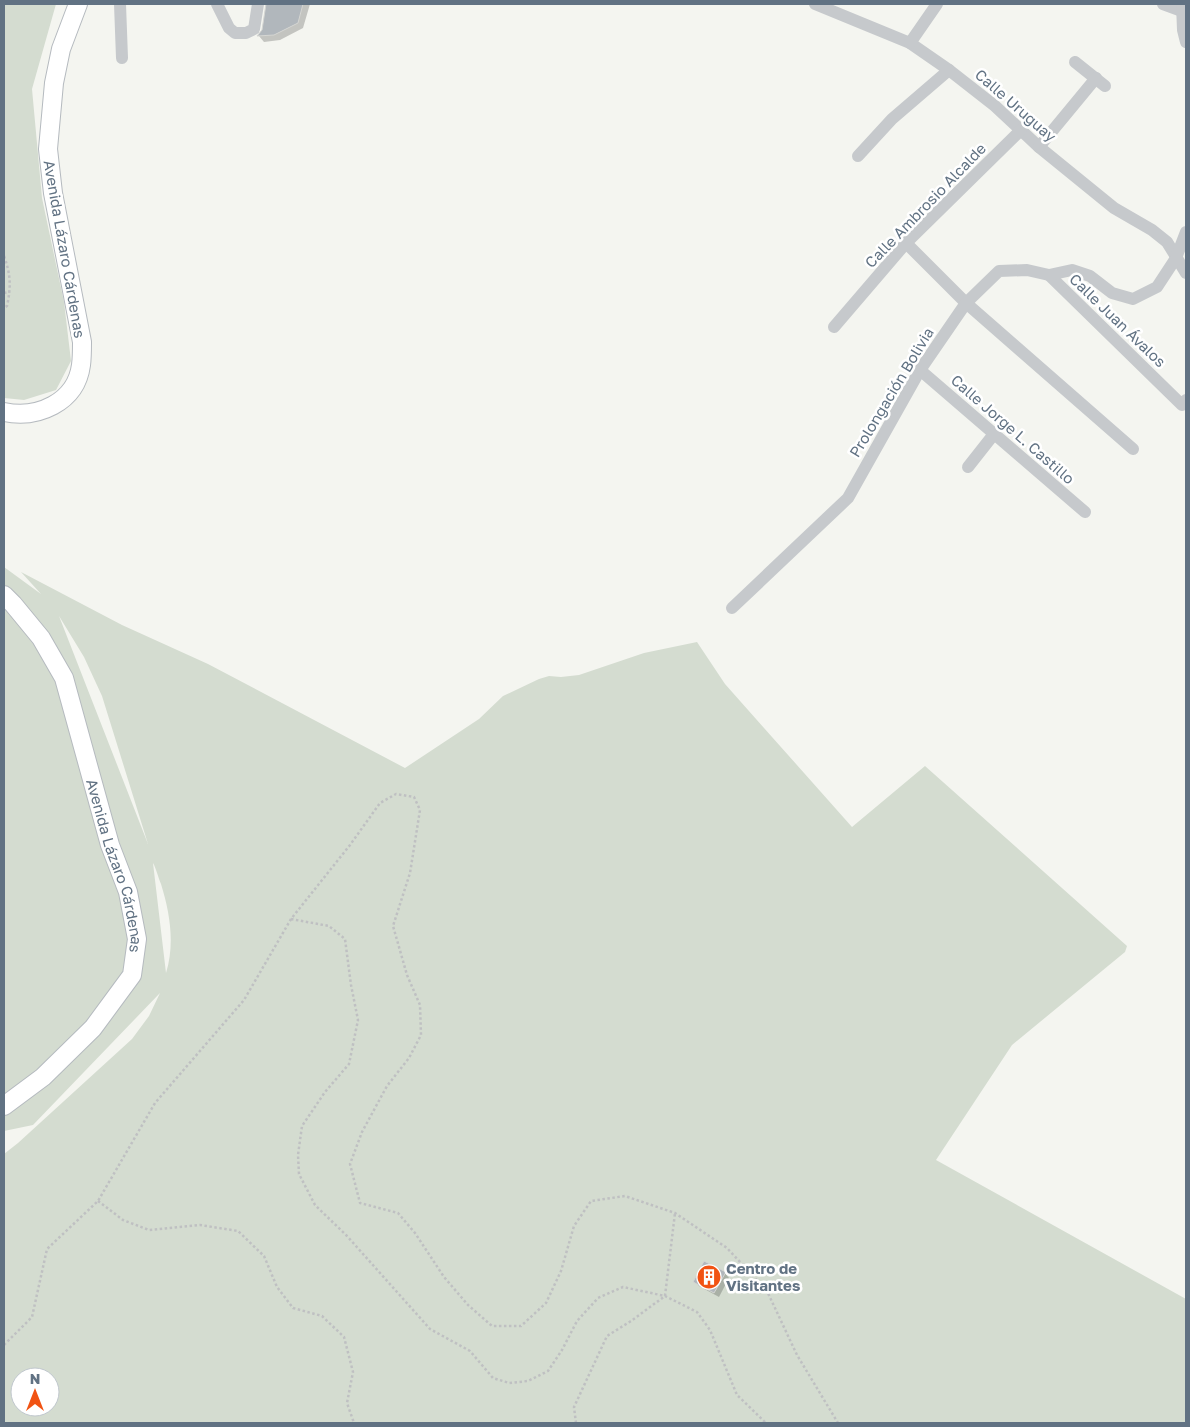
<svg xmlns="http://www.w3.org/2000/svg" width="1190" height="1427" font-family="'Golos Text',sans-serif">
<rect width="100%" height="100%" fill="#f4f5f0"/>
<g fill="#d4dcd0" fill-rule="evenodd">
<polygon points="4,4 56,4 32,89 42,198 64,302 71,361 56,390 24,400 4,398"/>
<path d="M4,567L41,594L21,572L122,625L208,664L405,768L479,719L503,696L539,679L549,676L561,677L579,675L644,653L697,642L725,684L852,827L925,766L1127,946L1125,952L1012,1045L936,1160L1186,1299V1423H4V1154L18,1143L132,1039L149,1016L160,993L33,1125L4,1131ZM59,616L84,657L102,696L148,844ZM153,863C156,868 158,877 161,884C170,913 175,944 166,973ZM20,1377H50V1407H20Z"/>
</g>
<g fill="#0003">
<polygon points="267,4 310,4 303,28 280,40 264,42 259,36 263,31"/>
<polygon points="725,1273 729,1278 719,1297 699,1286 694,1281"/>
</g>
<g fill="#b1b7bc" stroke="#d5d6d3">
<polygon points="266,4 303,4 298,23 274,35 257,36 262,30"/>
<polygon points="704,1261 726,1272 714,1293 693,1282"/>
</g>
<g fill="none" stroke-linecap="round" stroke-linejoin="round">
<defs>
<g id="secondary">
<path d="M4,412C37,419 76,403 81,365C82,358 82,350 82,342L53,193L48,149L54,83L61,49L78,4"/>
<path id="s1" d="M4,595L13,604L41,638L64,678L110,845L128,892L137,939L132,975L93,1028L43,1077L4,1106"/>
</g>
</defs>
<use href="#secondary" stroke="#b5babf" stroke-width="20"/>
<g stroke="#bfc0c2" stroke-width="2.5" stroke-dasharray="2.5 2.5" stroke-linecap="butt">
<path d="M4,256C11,275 11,287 7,306L4,308"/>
<polyline points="4,293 9,292"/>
<polyline points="291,919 329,926 345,939 351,985 358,1020 349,1064 325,1092 302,1126 298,1155 299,1174 315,1205 347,1236 430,1329 470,1351 493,1378 509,1383 528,1381 548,1371 562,1350 577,1321 598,1298 623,1287 665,1296 697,1312 710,1330 737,1395 766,1423"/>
<polyline points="98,1201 123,1220 149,1230 200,1225 238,1231 264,1256 277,1287 293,1308 322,1316 344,1337 353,1372 347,1403 354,1423"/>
<polyline points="665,1296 675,1213"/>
<polyline points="4,1345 32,1317 47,1249 98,1201 155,1103 244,1000 291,919 350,845 380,803 396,794 414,797 420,810 410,873 393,926 407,975 420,1005 421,1035 409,1058 387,1086 362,1132 350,1164 360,1203 398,1213 415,1233 444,1277 468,1305 492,1326 521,1326 546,1303 561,1271 574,1226 591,1201 625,1196 675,1213 727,1248 767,1291 797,1355 838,1423"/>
<polyline points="576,1423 574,1407 607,1336 631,1321 665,1296"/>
</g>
<g stroke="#c6c9cc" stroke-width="12">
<polyline points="120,4 122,58"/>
<polyline points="217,4 229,28 235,33 246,33 254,29 258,4"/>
<polyline points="815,4 910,43 949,70 995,106 1039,147 1114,208 1152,230 1167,242 1186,273"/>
<polyline points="1163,4 1182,11"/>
<polyline points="1182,4 1183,30 1186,42"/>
<polyline points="910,43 937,4"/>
<polyline points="1075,62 1105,86"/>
<polyline points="1039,147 1096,78"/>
<polyline points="858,156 892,119 949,70"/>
<polyline points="906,243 966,303 1133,449"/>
<polyline points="1049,275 1182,405 1186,400"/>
<polyline points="834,327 906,243 1021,130"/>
<polyline points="920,370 1085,512"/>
<polyline points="968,467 994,434"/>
<polyline points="732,608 848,498 920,370 966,303 999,271 1027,270 1049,275 1072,270 1090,276 1112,293 1133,299 1157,287 1176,258 1186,232"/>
</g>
<use href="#secondary" stroke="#fff" stroke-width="18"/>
</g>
<defs>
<symbol id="building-disc" viewBox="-11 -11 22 22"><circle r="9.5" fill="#f15313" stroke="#fff"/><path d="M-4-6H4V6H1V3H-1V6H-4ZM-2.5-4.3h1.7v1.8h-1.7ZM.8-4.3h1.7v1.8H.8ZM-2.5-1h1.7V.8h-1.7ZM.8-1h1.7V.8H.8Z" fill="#fff"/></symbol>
</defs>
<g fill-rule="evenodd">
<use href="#building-disc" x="695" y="1263" width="28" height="28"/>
</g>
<g text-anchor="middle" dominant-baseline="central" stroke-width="5" stroke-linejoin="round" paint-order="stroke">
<g font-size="15" fill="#617283" stroke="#fff">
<text transform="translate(1016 105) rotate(41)">Calle Uruguay</text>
<text transform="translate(925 205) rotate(-46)">Calle Ambrosio Alcalde</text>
<text transform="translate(65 249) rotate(80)">Avenida Lázaro Cárdenas</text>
<text transform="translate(1118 320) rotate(44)">Calle Juan Ávalos</text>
<text transform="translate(891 392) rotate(-59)">Prolongación Bolivia</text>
<text transform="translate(1013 429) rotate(41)">Calle Jorge L. Castillo</text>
<text stroke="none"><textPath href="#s1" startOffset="298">Avenida Lázaro Cárdenas</textPath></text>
</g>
<g font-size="15" font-weight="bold" fill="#617283" stroke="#fff" text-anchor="start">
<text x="726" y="1268">Centro de<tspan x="726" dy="17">Visitantes</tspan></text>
</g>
</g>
<rect width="1190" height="1427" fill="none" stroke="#617283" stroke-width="10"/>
<g transform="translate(35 1392)"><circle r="24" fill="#ffffff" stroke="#c0c7cd"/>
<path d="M0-4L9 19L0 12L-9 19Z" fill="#f15313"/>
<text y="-8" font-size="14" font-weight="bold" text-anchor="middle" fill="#617283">N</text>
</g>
</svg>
